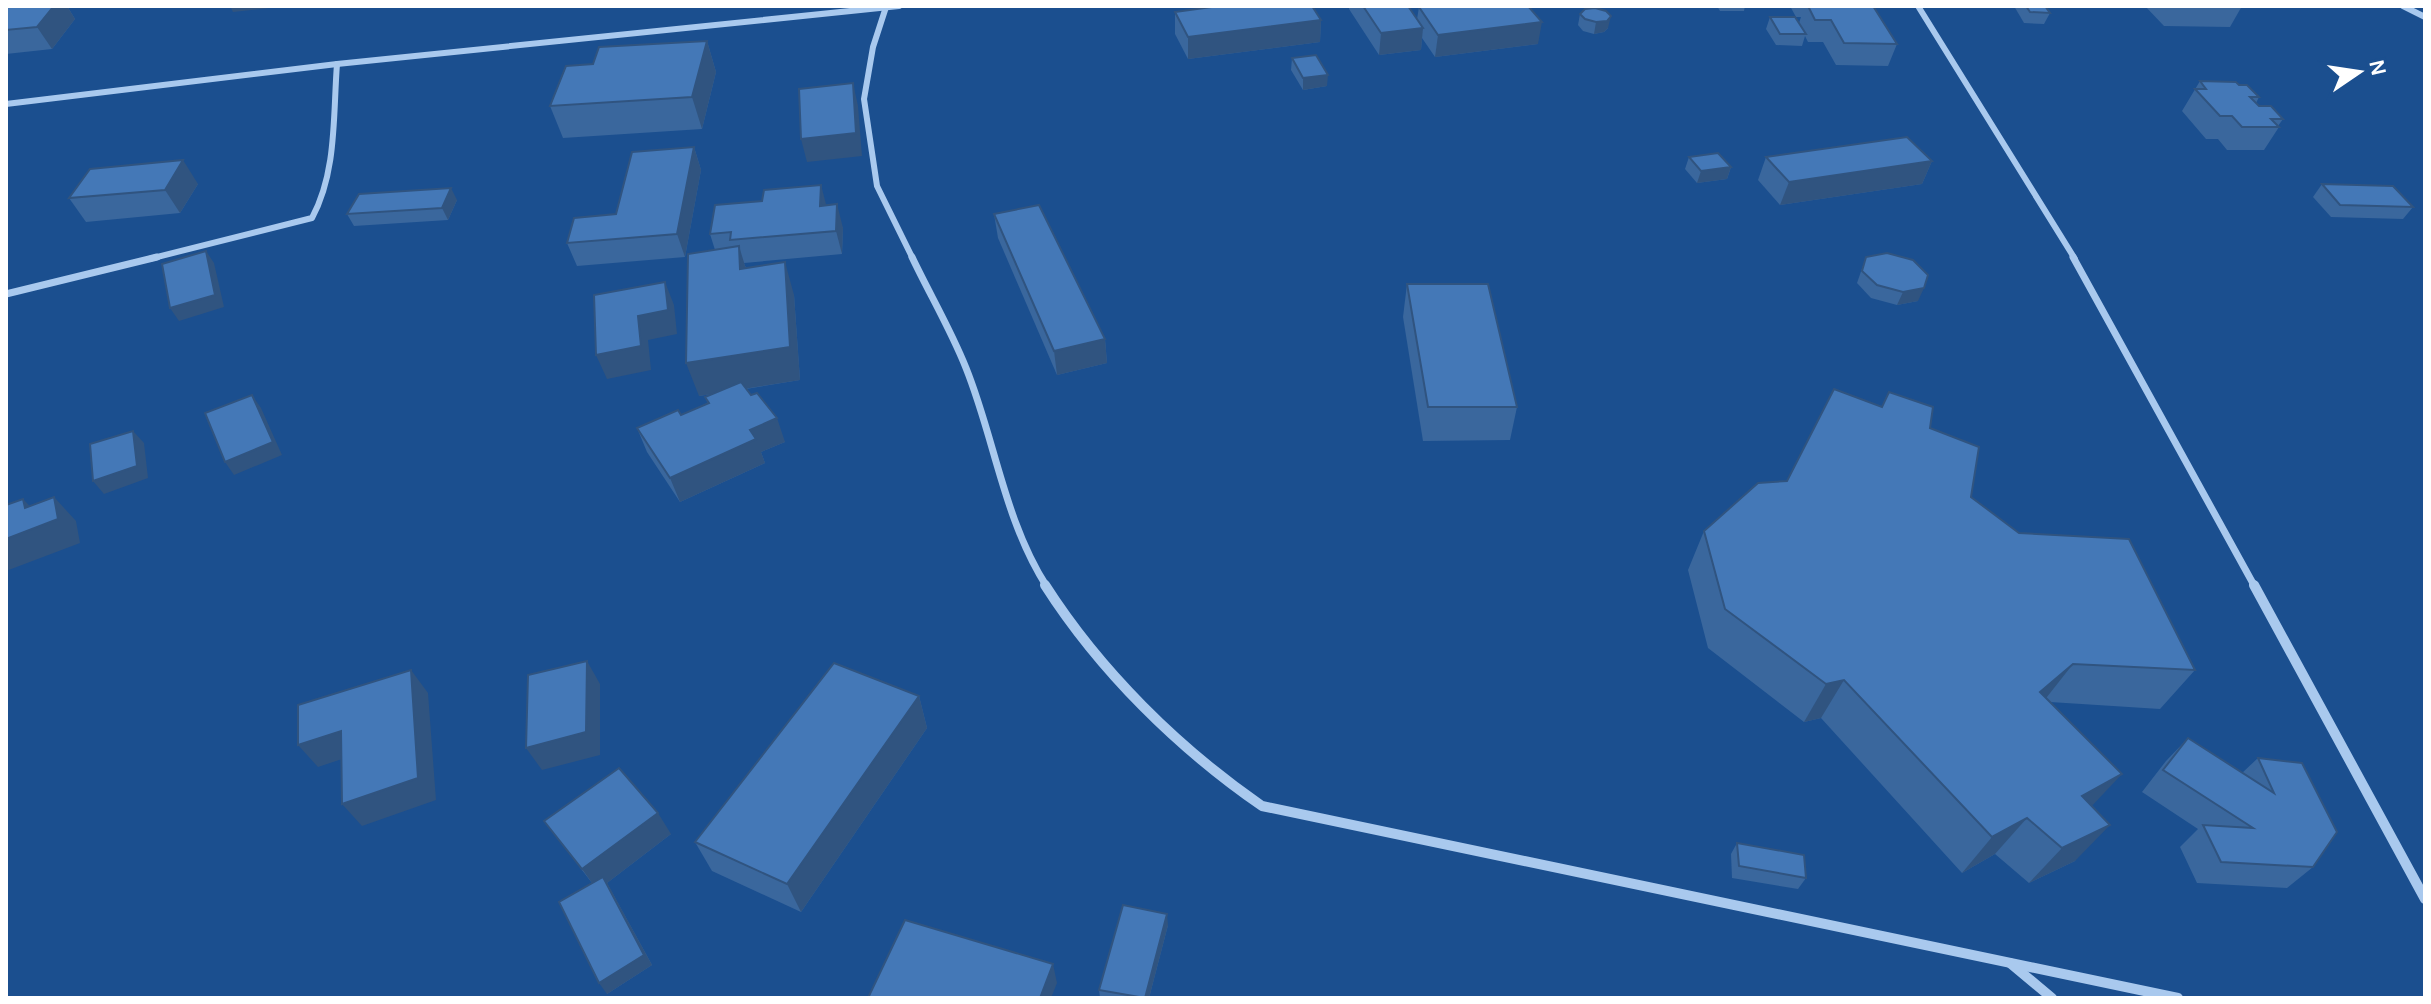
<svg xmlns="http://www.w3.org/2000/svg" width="2431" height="1004" font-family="Karla,sans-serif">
<rect width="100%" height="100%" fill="#1b4f8f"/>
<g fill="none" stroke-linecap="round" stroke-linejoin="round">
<g stroke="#a9c9ee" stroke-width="6">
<polyline points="1918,6 2075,259"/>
<polyline points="2403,6 2425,17"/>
<polyline points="886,7 873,47 864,99 877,186 913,259"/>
<polyline points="6,104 337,64 899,6"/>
<path d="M149,259L312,218C337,172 333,115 337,64"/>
</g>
<g stroke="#a9c9ee" stroke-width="7">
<path d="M912,257C929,293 951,330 966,368C995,440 1004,520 1047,587"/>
<polyline points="2073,257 2255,587"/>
<polyline points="6,294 157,257"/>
</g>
<g stroke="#a9c9ee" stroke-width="10">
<path d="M1045,585C1100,671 1178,748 1262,806L2178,998"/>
<polyline points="2254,585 2425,899"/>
<polyline points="2010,963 2052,998"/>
</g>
</g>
<g fill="#3a679d">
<polygon points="6,6 67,6 75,19 52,49 6,54"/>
<polygon points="1349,6 1408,6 1417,19 1419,7 1538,44 1435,57 1422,38 1421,50 1379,55 1349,9"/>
<polygon points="1717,6 1745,6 1744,11 1720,11"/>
<polygon points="1790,6 1873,6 1897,44 1888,66 1836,65 1823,42 1808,42 1805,36 1802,46 1776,45 1766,29 1770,17 1799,23 1801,17 1796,17"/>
<polygon points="2014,6 2045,6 2050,13 2044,24 2024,23"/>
<polygon points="2145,6 2242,6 2230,27 2164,26"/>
<polygon points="1175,12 1321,20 1320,42 1188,59 1175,34"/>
<polygon points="1580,14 1608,28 1604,32 1594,34 1583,31 1578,25"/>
<polygon points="707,41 716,72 702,129 563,138 550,106 593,64"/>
<polygon points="1292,58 1327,86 1303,90 1291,70"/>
<polygon points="2200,81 2239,85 2259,97 2256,103 2259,106 2283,119 2278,126 2279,127 2264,150 2227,150 2218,139 2206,139 2182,111"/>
<polygon points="694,147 701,170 685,257 577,266 567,243 616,214"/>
<polygon points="1689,157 1731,167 1727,179 1697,183 1685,169"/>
<polygon points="1766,157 1932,161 1922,184 1780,205 1758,180"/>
<polygon points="198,184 180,213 86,222 69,198"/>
<polygon points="2322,184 2413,207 2403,219 2331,217 2313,197"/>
<polygon points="457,200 448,220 354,226 347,214"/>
<polygon points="827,205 843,228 842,254 744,263 746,268 794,295 800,380 746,389 785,442 761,452 765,463 680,502 647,452 637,428 681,415 708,404 705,397 712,394 699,396 715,250 710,234"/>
<polygon points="994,214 1105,339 1107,363 1057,375 998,238"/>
<polygon points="1866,257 1918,301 1897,305 1871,298 1857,283"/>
<polygon points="1407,284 1517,407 1510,440 1423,441 1403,317"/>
<polygon points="1930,428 1971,497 2195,670 2160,709 2050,702 2092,806 2075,861 2029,883 1995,854 1962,873 1821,718 1804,722 1708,648 1688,570 1704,531 1787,481"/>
<polygon points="919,696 927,728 801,912 712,871 695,842"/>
<polygon points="2188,738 2242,773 2258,758 2313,867 2287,888 2197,883 2180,847 2198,829 2142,792 2166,761"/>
<polygon points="544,821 671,834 607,883 652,965 607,994 592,883"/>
<polygon points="1737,843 1806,878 1798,889 1732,878 1731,854"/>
<polygon points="1168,925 1149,998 1100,998 1099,990"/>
</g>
<g fill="#305480">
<polygon points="54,6 67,6 75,19 52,49 37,27"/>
<polygon points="230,6 288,6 233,12"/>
<polygon points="1611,16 1608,28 1604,32 1594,34 1596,22"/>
<polygon points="1321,20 1320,42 1188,59 1188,37"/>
<polygon points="1542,22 1538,44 1435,57 1438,35"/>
<polygon points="1423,28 1421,50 1379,55 1381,33"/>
<polygon points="707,41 716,72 702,129 692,97"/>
<polygon points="1328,75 1327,86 1303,90 1303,78"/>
<polygon points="853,83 858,106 862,156 807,162 801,139"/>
<polygon points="694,147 701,170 685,257 677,234"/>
<polygon points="183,160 198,184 180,213 165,190"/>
<polygon points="1932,161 1922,184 1780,205 1789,182"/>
<polygon points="1731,167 1727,179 1697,183 1701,171"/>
<polygon points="821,185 827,208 820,206"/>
<polygon points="451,188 457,200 448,220 442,208"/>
<polygon points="837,204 843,228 842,254 836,231"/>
<polygon points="739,246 749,279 740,269"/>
<polygon points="206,251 214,263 224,307 179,321 170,308"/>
<polygon points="785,262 794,295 800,380 699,396 686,363"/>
<polygon points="665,282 674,305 677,334 648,340 651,370 607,379 596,355 638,316"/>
<polygon points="1924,288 1918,301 1897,305 1903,292"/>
<polygon points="1105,339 1107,363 1057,375 1054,351"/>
<polygon points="252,395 261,408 282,455 234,475 225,462"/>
<polygon points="777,418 785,442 761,452 765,463 680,502 670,478 750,430"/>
<polygon points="133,431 144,443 148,478 104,494 93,481"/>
<polygon points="54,497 76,521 80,543 6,571 6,539 25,508 23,499 46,523"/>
<polygon points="587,661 600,684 600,755 542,770 526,748"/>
<polygon points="2073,664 2043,702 2040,692"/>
<polygon points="411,670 428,693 436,800 362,826 342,804"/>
<polygon points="1844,680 1821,718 1804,722 1826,684"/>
<polygon points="919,696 927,728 801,912 787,884"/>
<polygon points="341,731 360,753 318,767 298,745"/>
<polygon points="2122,774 2088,810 2082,796"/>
<polygon points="658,813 671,834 607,883 652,965 607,994 599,983 597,890 582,869"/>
<polygon points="2027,818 1995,854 1962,873 1992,837"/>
<polygon points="2110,825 2075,861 2029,883 2062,848"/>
<polygon points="1167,914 1168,925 1149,998 1145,998"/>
<polygon points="1053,964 1057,983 1051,998 1040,998"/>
</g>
<g fill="#4478b7" stroke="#305480" stroke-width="2">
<polygon points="6,6 54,6 37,27 6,30"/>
<polygon points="1219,6 1312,6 1321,20 1188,37 1175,12"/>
<polygon points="1363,6 1408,6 1423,28 1381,33"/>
<polygon points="1428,6 1528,6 1542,22 1438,35 1419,7"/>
<polygon points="1808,6 1873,6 1897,44 1844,43 1831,20 1815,20"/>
<polygon points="2026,6 2045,6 2050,13 2030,12"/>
<polygon points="1595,8 1606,11 1611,16 1607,21 1596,22 1585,19 1580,14 1585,9"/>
<polygon points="1770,17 1795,17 1806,34 1780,34"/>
<polygon points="707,41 692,97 550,106 566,66 593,64 599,47"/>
<polygon points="1316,55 1328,75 1303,78 1292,58"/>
<polygon points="2200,81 2236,82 2239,85 2247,85 2259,97 2250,97 2259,106 2271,106 2283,119 2271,119 2279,127 2242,127 2232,116 2220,116 2195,89 2206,89"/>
<polygon points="853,83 856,133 801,139 799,89"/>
<polygon points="1907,137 1932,161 1789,182 1766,157"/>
<polygon points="694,147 677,234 567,243 574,218 616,214 632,152"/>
<polygon points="1718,153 1731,167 1701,171 1689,157"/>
<polygon points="183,160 165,190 69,198 90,169"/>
<polygon points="2322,184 2393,186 2413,207 2340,205"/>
<polygon points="821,185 820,206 837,204 836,231 730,240 731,232 710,234 715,205 762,201 764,190"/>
<polygon points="451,188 442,208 347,214 359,194"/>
<polygon points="1039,205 1105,339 1054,351 994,214"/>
<polygon points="739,246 740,269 785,262 790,347 686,363 688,254"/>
<polygon points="206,251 215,295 170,308 162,264"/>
<polygon points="1887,253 1913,260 1928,275 1924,288 1903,292 1877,285 1862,271 1866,257"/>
<polygon points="665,282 668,310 638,316 641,346 596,355 594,295"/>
<polygon points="1407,284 1488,284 1517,407 1428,407"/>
<polygon points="741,382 751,395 757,393 777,418 750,430 756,439 670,478 637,428 678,410 681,415 709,403 705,397"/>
<polygon points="1834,389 1882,407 1889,392 1933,407 1930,428 1979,447 1971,497 2019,533 2129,539 2195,670 2073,664 2040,692 2122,774 2082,796 2110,825 2062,848 2027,818 1992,837 1844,680 1826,684 1725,609 1704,531 1758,483 1787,481"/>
<polygon points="252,395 273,442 225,462 205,413"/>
<polygon points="133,431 137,466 93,481 90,444"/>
<polygon points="54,497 58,519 6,539 6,505 23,499 25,508"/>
<polygon points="587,661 586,732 526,748 528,675"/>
<polygon points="834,663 919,696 787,884 695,842"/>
<polygon points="411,670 418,778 342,804 341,731 298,745 298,705"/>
<polygon points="2188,738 2274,793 2258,758 2302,763 2337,832 2313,867 2221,862 2203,825 2253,828 2163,770"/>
<polygon points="619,768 658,813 582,869 544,821"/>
<polygon points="1737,843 1804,855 1806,878 1739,866"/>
<polygon points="603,877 644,955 599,983 559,902"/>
<polygon points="1123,905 1167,914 1145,998 1099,990"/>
<polygon points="905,920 1053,964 1040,998 868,998"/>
</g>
<rect width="2431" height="1004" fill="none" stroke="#ffffff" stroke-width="16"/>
<g transform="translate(2359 72) rotate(77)" stroke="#1b4f8f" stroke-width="6" paint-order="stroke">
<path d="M0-6L14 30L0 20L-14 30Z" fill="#ffffff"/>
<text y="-12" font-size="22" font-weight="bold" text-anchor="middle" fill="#ffffff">N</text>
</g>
</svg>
